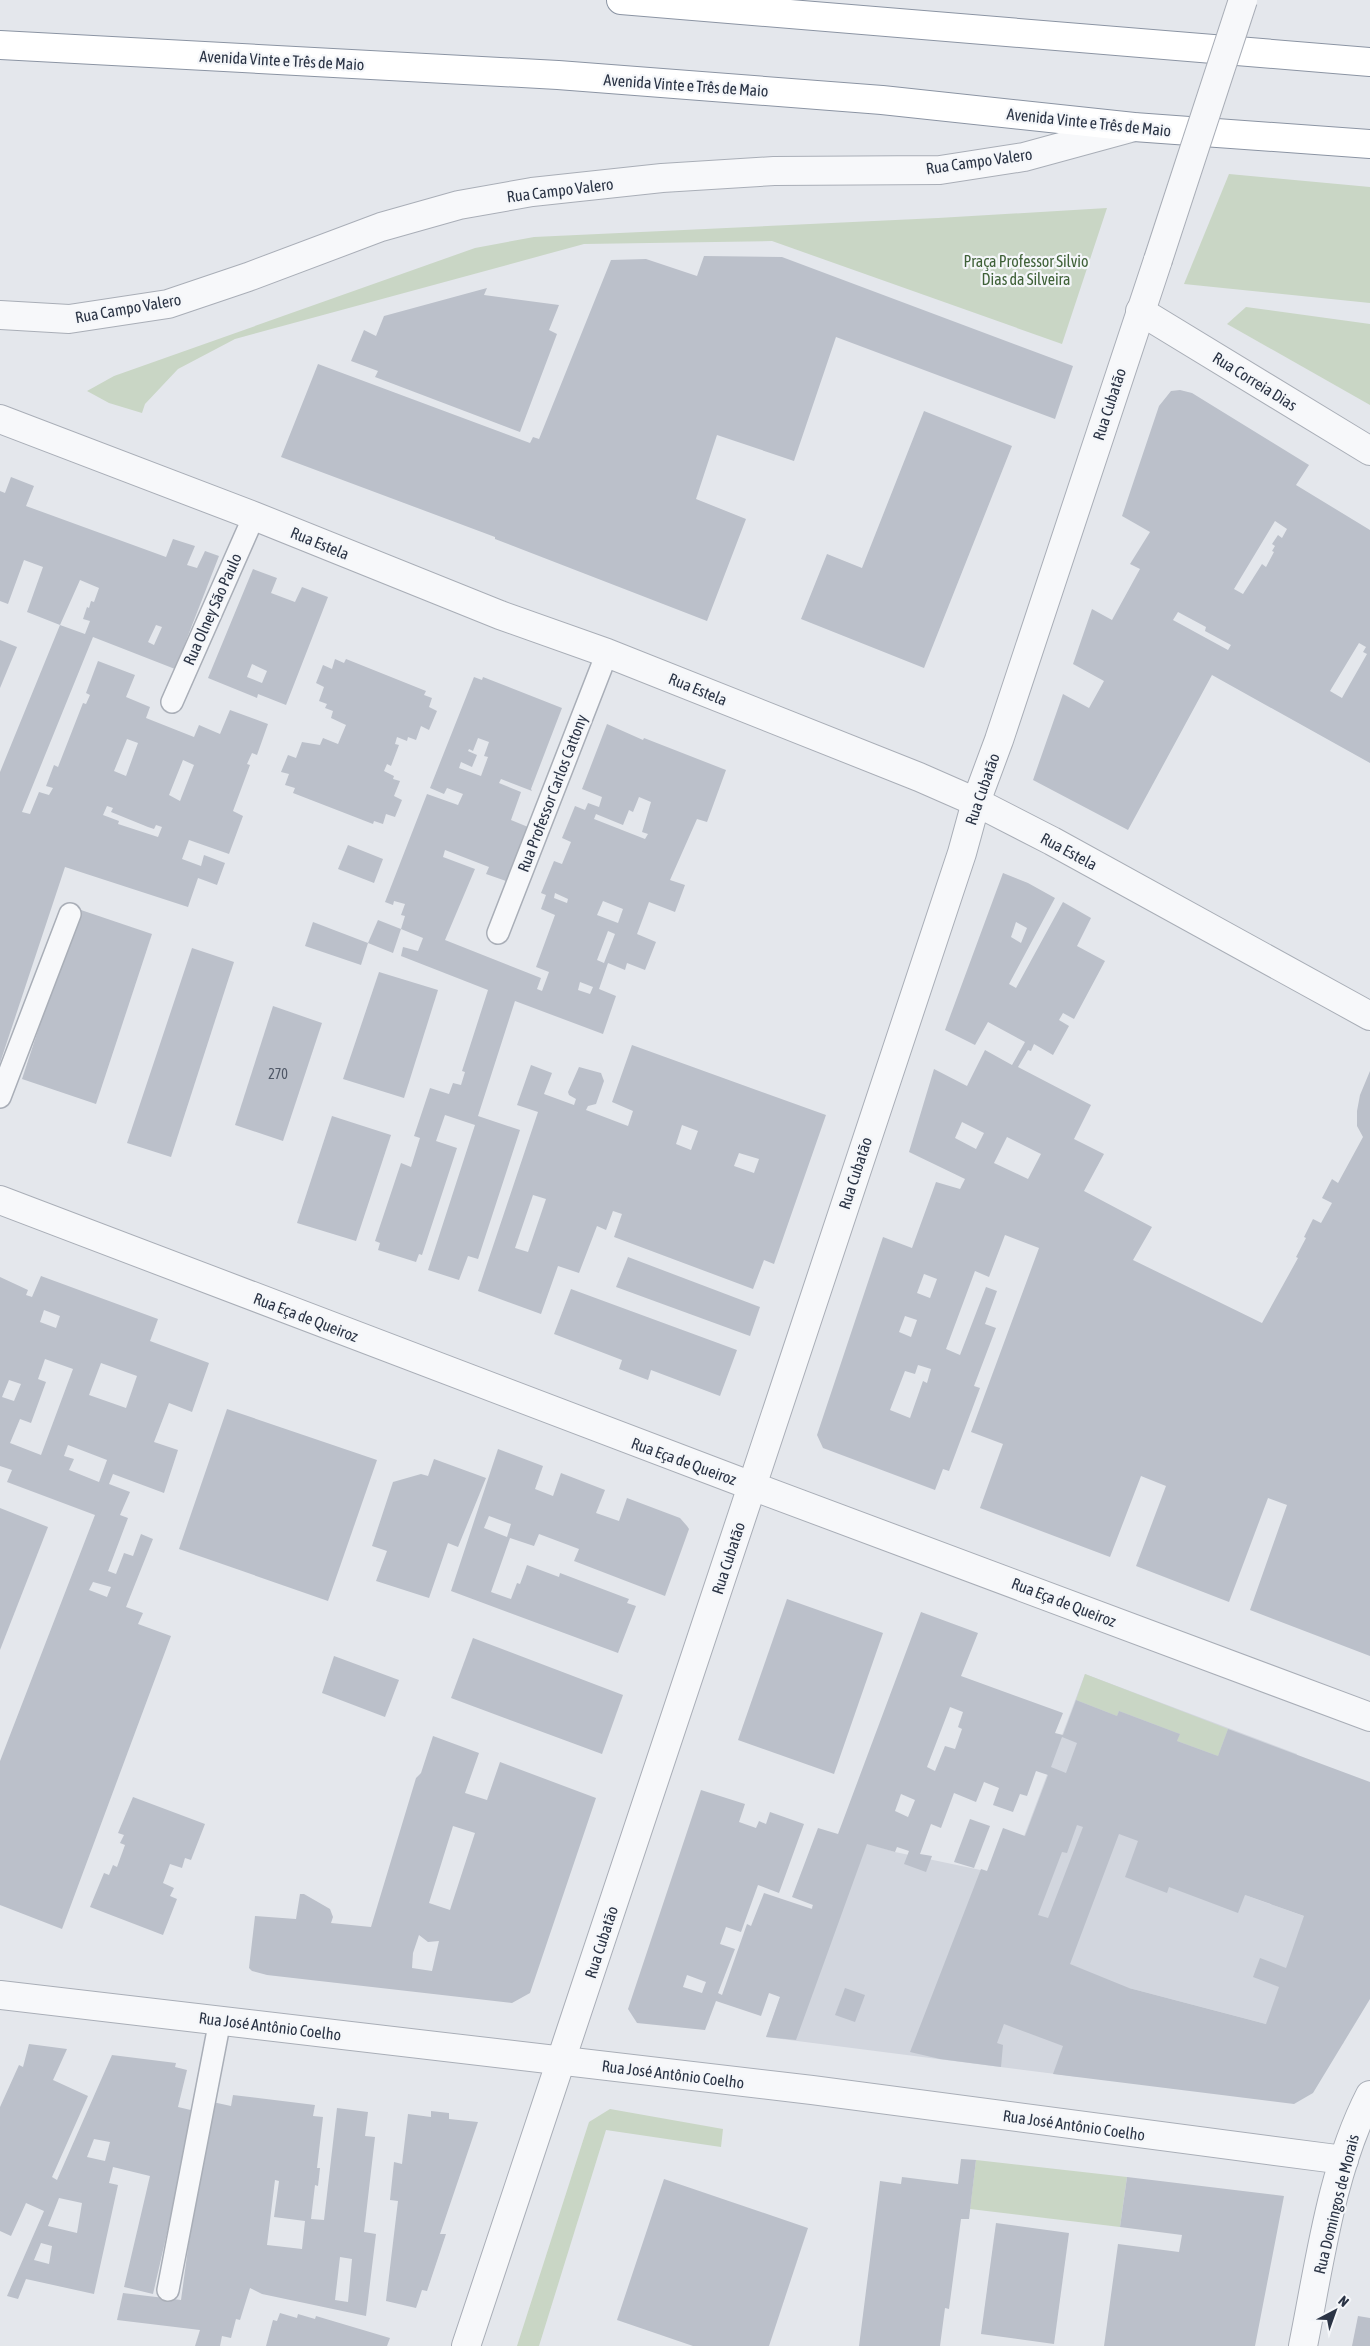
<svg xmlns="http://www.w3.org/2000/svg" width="1370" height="2346" font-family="'Asap Condensed',sans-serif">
<rect width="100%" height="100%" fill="#e4e7ec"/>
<polygon fill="#d2d6de" points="1085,1674 1297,1754 1245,1895 1370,1940 1343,2044 1129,1988 1079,2077 766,2037 838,1834 895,1852 1009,1876"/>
<g fill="#c9d6c5">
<polygon points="1229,174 1370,187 1370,303 1184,284"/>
<polygon points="1107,208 1062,344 772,241 584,244 235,339 178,369 145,404 142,413 109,403 87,391 114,376 475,248 534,237 938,218"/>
<polygon points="1246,307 1370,324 1370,405 1227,324"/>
<polygon points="1085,1674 1228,1729 1218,1756 1177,1741 1180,1734 1119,1711 1117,1716 1076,1700"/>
<polygon points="610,2109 723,2129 721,2147 606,2130 539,2346 517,2346 589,2122"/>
<polygon points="976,2160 1127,2177 1120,2227 970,2209"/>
</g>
<g fill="#bbc0ca" fill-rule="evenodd">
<polygon points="704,256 782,257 1073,366 1055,419 836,337 794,461 717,435 696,499 746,519 707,621 495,539 495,537 281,457 318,364 530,443 533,437 539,439 611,260 646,259 697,276"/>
<polygon points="487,288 484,295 559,305 549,330 557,334 520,432 375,377 378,371 351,361 364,330 376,336 384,316"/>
<path d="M1180,390L1192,393L1309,465L1296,485L1370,530V763L1212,675L1128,830L1033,780L1063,694L1089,708L1104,681L1073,664L1092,609L1112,620L1140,569L1130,564L1150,532L1122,516L1159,406L1171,391ZM1275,521L1287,529L1282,538L1278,535L1272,544L1275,546L1272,551L1274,552L1266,567L1262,564L1243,594L1234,589ZM1178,612L1206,627L1205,631L1231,645L1228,650L1173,620ZM1359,643L1366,647L1363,652L1367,654L1342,698L1330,691Z"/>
<polygon points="924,411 1012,446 924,668 801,619 827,554 862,568"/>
<path d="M11,477L34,486L26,506L166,557L173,539L195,546L187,565L197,568L205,551L219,556L175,669L93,637L22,812L30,814L39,792L49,795L53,788L46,786L54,765L58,767L83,703L86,704L90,695L86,693L98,661L135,675L126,697L150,707L146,718L194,737L199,725L220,734L230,710L268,724L257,755L252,753L247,764L250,765L233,811L243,816L229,854L189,840L182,859L201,866L204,855L225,863L217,885L198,878L188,907L65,867L0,1063V772L60,625L85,634L90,621L83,619L87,607L89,608L91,601L94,602L99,588L80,580L60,625L27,612L43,567L24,560L8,604L0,601V491L5,493ZM156,625L162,627L154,645L148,642ZM127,739L138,743L126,776L114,771ZM183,760L194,765L180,801L169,795ZM107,806L113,808L111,812L148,827L154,829L156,825L162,827L158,837L118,824L119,821L103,815Z"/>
<path d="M253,569L277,578L271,593L295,602L302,587L328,597L286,705L258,694L257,698L208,678ZM252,664L267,671L262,683L247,677Z"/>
<polygon points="0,640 17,647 0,688"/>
<polygon points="335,659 344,663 346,659 426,691 424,695 432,698 429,707 437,711 429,730 421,726 416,740 408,737 407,741 397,737 395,744 399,745 391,766 387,764 384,771 394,776 393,779 400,781 394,796 402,800 395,817 386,814 383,824 374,821 373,824 293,793 295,788 285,785 289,774 281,772 288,755 296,758 302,742 320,745 323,738 338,744 346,725 331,718 333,711 325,708 327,704 319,701 324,687 316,683 323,665 332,669"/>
<path d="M474,677L482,680L483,677L562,708L531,789L532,791L501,779L499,783L521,792L511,820L528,827L506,881L486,874L489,867L445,850L443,857L475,869L445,940L541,978L537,989L542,991L549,972L536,967L555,915L541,909L546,895L541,893L554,861L562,864L571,842L562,838L575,806L585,810L588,803L599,807L602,797L582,789L607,724L643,740L644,738L726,770L707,822L697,819L670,880L685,885L675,912L649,902L637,934L656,942L645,970L627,963L625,970L608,963L599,989L616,996L603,1034L515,1001L478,1116L520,1130L478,1259L468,1256L459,1280L428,1270L475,1125L445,1115L436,1141L457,1148L422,1255L419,1254L416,1262L378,1250L380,1243L375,1241L401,1163L411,1167L420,1138L414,1136L430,1088L449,1094L453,1083L461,1085L465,1072L462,1071L488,990L401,956L403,947L418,951L423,938L401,929L405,916L401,915L405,904L394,901L393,905L385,902L427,794L458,805L463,794L447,788L444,794L430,788ZM478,738L489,742L484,756L488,757L481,776L459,768L461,762L472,767L477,755L468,751L469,749L473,751ZM639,797L651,802L642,832L648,834L645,839L594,819L596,814L623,825L629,810L633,812ZM555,893L568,899L567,903L554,898ZM603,901L623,909L618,923L597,915ZM608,931L615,934L604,963L597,960ZM580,982L593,987L590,994L578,990Z"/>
<polygon points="348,845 383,859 374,883 338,869"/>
<path d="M1003,873L1028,883L1055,898L1009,984L1016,988L1063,902L1091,918L1077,946L1105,961L1074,1019L1063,1013L1059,1020L1069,1026L1053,1055L1034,1044L1031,1051L1028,1050L1018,1067L1091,1105L1074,1139L1104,1154L1084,1191L1152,1227L1133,1260L1262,1323L1298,1258L1296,1257L1306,1238L1304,1237L1313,1219L1321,1223L1332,1203L1322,1198L1332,1179L1338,1183L1363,1137L1357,1126V1111L1360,1095L1370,1071V1656L1250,1610L1287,1505L1268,1498L1229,1602L1136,1566L1166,1486L1141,1476L1110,1557L980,1508L1003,1444L971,1432L1039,1248L1005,1235L989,1277L975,1271L946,1349L960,1355L986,1287L997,1291L985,1324L996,1328L974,1386L980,1388L949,1471L943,1469L935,1490L823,1448L817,1435L883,1237L912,1248L936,1182L960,1189L965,1179L909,1152L934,1069L967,1086L985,1050L1012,1065L1025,1042L988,1022L975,1045L945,1030ZM1016,922L1027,928L1021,943L1011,937ZM962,1122L984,1133L976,1149L955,1138ZM1007,1137L1041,1154L1028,1179L994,1163ZM924,1274L937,1279L930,1298L917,1293ZM905,1316L917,1320L911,1337L899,1332ZM918,1365L931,1369L927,1383L923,1381L910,1418L890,1410L905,1371L915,1374Z"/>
<polygon points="78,909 152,934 96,1104 22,1079"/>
<polygon points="378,920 401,929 393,953 368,943"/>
<polygon points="313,922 368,943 361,965 305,946"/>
<polygon points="192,948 234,962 171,1157 127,1143"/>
<polygon points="379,972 438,990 404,1098 343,1079"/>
<polygon points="273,1006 322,1023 283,1141 235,1125"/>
<path d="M632,1045L826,1115L774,1264L764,1260L753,1289L614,1237L622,1214L613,1211L606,1230L597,1226L579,1273L558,1266L541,1314L478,1291L538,1112L517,1105L531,1065L552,1073L544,1094L574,1105L576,1099L569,1095L568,1092L579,1067L601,1073L604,1081L596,1104L588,1106L586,1110L628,1126L633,1111L612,1102ZM682,1125L698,1131L691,1150L676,1144ZM739,1153L759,1159L754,1173L734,1166ZM533,1195L546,1199L528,1252L515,1248Z"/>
<polygon points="332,1116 391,1135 356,1241 297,1223"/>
<polygon points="628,1257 760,1307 750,1336 616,1287"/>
<path d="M41,1276L158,1319L150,1341L209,1363L192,1412L169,1403L154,1442L178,1450L164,1493L113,1474L109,1484L130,1492L120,1515L128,1518L108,1571L116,1574L124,1553L133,1556L141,1534L153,1539L126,1607L143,1613L138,1624L171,1636L62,1929L0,1905V1761L95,1515L7,1482L12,1470L0,1466V1277L28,1290L26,1295L32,1297ZM44,1310L60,1316L56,1328L40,1322ZM45,1359L73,1369L41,1455L10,1443L20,1419L31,1423L46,1382L38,1379ZM101,1363L137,1376L126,1408L89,1395ZM9,1380L21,1384L14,1401L2,1397ZM68,1445L107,1460L99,1482L69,1470L74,1459L64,1456ZM93,1582L111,1587L107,1597L89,1590Z"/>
<polygon points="571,1289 737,1350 720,1396 651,1370 648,1380 619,1369 622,1360 554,1334"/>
<polygon points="227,1409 377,1460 328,1601 179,1549"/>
<path d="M498,1449L543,1466L535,1489L553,1496L561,1473L605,1490L596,1513L619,1521L627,1498L680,1518L687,1526L689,1529L665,1596L574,1561L579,1549L539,1534L534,1546L510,1538L491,1592L511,1599L517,1583L520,1584L527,1565L559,1577L560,1573L629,1599L627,1603L636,1606L618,1653L451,1591ZM489,1516L511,1524L507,1537L484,1528Z"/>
<polygon points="434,1459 486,1478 458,1547 448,1543 429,1598 376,1581 387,1551 372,1546 393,1482 421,1474 428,1476"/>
<polygon points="0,1508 48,1527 0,1650"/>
<polygon points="787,1599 883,1633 834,1774 738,1740"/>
<path d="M921,1612L978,1633L961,1676L1063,1713L1055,1733L1063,1735L1076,1700L1117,1716L1119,1711L1180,1734L1177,1741L1218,1756L1228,1729L1370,1782V1999L1313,2093L1294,2104L1053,2074L1063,2046L1004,2024L997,2043L1003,2045L1001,2067L940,2059L910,2052L981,1869L987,1871L1003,1828L1025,1836L1048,1775L1036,1771L1027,1796L1020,1794L1013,1812L993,1805L999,1788L984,1782L976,1802L954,1793L941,1828L931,1824L920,1854L932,1856L926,1872L904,1864L909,1851L897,1847L895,1852L867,1844L796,2040L766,2037L780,1997L769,1993L761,2016L716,2001L705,2030L637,2023L628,2009L701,1790L745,1804L739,1822L756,1828L759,1821L766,1824L770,1812L804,1824L779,1893L758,1885L741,1932L726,1927L720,1944L735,1949L718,1993L722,1995L747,1924L751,1926L764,1893L812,1909L813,1905L792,1897L818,1828L838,1834ZM950,1707L963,1712L958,1727L962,1729L955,1749L945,1746L935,1771L927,1767ZM1062,1737L1077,1743L1066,1773L1051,1767ZM901,1794L915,1800L908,1817L895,1811ZM1077,1825L1083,1827L1048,1918L1038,1915L1062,1852L1067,1853ZM1119,1834L1138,1841L1125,1877L1167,1893L1169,1887L1238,1913L1245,1895L1304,1916L1286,1968L1260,1958L1253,1977L1279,1987L1266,2024L1129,1988L1070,1964ZM687,1975L706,1982L702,1993L683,1987Z"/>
<polygon points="473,1638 623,1695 602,1754 451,1698"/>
<polygon points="334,1656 399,1680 385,1717 322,1693"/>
<path d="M433,1736L479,1753L465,1793L487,1800L500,1762L596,1798L530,1993L512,2003L267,1975L252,1971L249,1968L255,1916L296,1919L300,1894H304L330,1909L333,1917L331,1923L371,1927L416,1778L421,1773ZM453,1826L475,1833L450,1910L429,1903ZM419,1935L428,1942L439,1941L432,1971L412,1968L413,1953Z"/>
<polygon points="133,1797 205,1824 191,1860 185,1858 182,1868 170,1864 163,1883 174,1888 170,1896 177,1899 163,1935 90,1907 104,1873 109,1875 113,1865 117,1867 125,1845 120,1843 124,1835 118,1833"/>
<polygon points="970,1819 990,1826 974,1868 954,1862"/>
<polygon points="845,1988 865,1995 855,2022 835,2015"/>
<path d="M29,2044L67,2049L53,2080L88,2096L52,2177L57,2180L112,2055L176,2063L175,2067L187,2070L178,2107L195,2111L153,2294L124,2287L150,2176L113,2167L109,2183L118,2185L94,2294L26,2279L18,2299L7,2296L44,2211L26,2203L11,2236L0,2231V2107L19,2065L23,2067ZM94,2139L110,2142L105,2161L87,2157ZM59,2198L82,2203L77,2233L48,2226ZM41,2243L52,2246L49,2264L34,2260Z"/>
<path d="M233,2095L315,2105L313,2116L323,2117L317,2168H320L318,2186L315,2185L311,2219L324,2220L337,2108L368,2112L365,2136L375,2137L364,2232L376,2234L366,2316L262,2294L250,2288L240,2320L236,2319L231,2338L222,2336L220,2346H195L200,2330L117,2320L123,2293L181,2300L208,2101L231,2106ZM275,2180L279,2181L274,2217L305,2221L302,2249L267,2245ZM340,2257L352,2259L348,2302L335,2300Z"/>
<polygon points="431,2111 449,2113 449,2119 478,2122 440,2234 446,2234 427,2291 422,2290 416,2308 386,2301 398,2201 390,2200 394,2162 402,2164 408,2114 431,2117"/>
<polygon points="961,2159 976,2160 969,2219 961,2219 949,2309 945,2308 940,2346 859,2346 880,2181 901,2184 902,2177 958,2184"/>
<polygon points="1127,2177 1284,2196 1255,2346 1104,2346 1118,2244 1179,2252 1182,2235 1120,2227"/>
<polygon points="664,2179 808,2228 769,2346 693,2346 617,2320"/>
<polygon points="996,2223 1069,2233 1054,2344 981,2334"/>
<polygon points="280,2313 297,2318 298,2314 315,2319 316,2316 390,2338 387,2346 266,2346 273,2320 277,2321"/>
<polygon points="1358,2316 1370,2318 1370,2346 1352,2346"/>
</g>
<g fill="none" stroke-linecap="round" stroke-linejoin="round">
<defs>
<g id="service">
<polyline points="172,702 254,516"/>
<polyline points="498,933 607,653"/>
<polyline points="0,1097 70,914"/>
<polyline points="168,2290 220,2020"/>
</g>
<g id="minor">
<polyline points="1140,311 1370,451"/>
<polyline points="0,315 69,319 168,304 248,277 381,227 459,205 532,192 662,178 774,171 940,170 1024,157 1134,127"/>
<polyline points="0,419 254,516 500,615 607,653 919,777 976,802 1052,841 1370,1016"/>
<polyline points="0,1200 752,1486 466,2346"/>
<polyline points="0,1995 812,2090 1344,2160"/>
</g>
<g id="tertiary">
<polyline points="1158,260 999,740 976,802 962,853 752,1486 1370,1717"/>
<path d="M1303,2346C1320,2262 1331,2171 1370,2095"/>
</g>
<g id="trunk">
<polyline points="621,0 1370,62"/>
<polyline points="0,45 558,75 882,100 1134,127 1370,144"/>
</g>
</defs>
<use href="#service" stroke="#a9aeb7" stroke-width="24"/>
<use href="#minor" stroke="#a9aeb7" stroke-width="30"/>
<use href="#tertiary" stroke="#a9aeb7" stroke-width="30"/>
<use href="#trunk" stroke="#8b94a3" stroke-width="30"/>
<use href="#service" stroke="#f7f8fa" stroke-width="21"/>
<use href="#minor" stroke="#f7f8fa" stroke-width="28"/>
<use href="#tertiary" stroke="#f7f8fa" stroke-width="28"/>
<use href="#trunk" stroke="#fff" stroke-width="28"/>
<defs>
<polyline id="tertiary-bridge" points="1158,260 1243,0"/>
</defs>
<use href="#tertiary-bridge" stroke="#a9aeb7" stroke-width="30" stroke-linecap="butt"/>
<use href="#tertiary-bridge" stroke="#f7f8fa" stroke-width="28"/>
</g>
<g text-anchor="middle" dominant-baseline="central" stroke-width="4.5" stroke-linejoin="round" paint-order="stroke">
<g font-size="14" fill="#4f5766">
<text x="278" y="1074">270</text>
</g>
<g font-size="16" fill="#2b3445" stroke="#f4f6f9">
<text transform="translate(282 60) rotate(3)">Avenida Vinte e Três de Maio</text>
<text transform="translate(686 85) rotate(4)">Avenida Vinte e Três de Maio</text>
<text transform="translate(1089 122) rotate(6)">Avenida Vinte e Três de Maio</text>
<text transform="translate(979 161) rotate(-8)">Rua Campo Valero</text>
<text transform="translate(560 190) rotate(-7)">Rua Campo Valero</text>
<text transform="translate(128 308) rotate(-10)">Rua Campo Valero</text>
<text transform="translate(1255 381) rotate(32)">Rua Correia Dias</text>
<text transform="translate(1109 404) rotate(-72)">Rua Cubatão</text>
<text transform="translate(320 543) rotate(22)">Rua Estela</text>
<text transform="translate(212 609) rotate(-66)">Rua Olney São Paulo</text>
<text transform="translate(698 689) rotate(22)">Rua Estela</text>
<text transform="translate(982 789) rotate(-71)">Rua Cubatão</text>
<text transform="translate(552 793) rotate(-69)">Rua Professor Carlos Cattony</text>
<text transform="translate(1069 851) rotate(28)">Rua Estela</text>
<text transform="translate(855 1173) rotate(-72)">Rua Cubatão</text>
<text transform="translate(306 1317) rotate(21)">Rua Eça de Queiroz</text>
<text transform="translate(684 1461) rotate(20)">Rua Eça de Queiroz</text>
<text transform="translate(728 1558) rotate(-72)">Rua Cubatão</text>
<text transform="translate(1064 1602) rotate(21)">Rua Eça de Queiroz</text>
<text transform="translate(601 1942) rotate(-72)">Rua Cubatão</text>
<text transform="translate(270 2026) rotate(7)">Rua José Antônio Coelho</text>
<text transform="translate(673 2074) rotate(7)">Rua José Antônio Coelho</text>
<text transform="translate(1074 2125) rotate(8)">Rua José Antônio Coelho</text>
<text transform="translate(1336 2204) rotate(-76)">Rua Domingos de Morais</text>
</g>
<g font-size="16" fill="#3f6138" stroke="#f4f6f9">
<text x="1026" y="261">Praça Professor Silvio<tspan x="1026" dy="18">Dias da Silveira</tspan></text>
</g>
</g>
<g transform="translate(1335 2311) rotate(41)" stroke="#f4f6f9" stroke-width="4" paint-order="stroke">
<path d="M0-4L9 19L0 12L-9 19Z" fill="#2b3445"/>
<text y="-8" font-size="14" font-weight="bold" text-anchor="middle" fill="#2b3445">N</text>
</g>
</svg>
